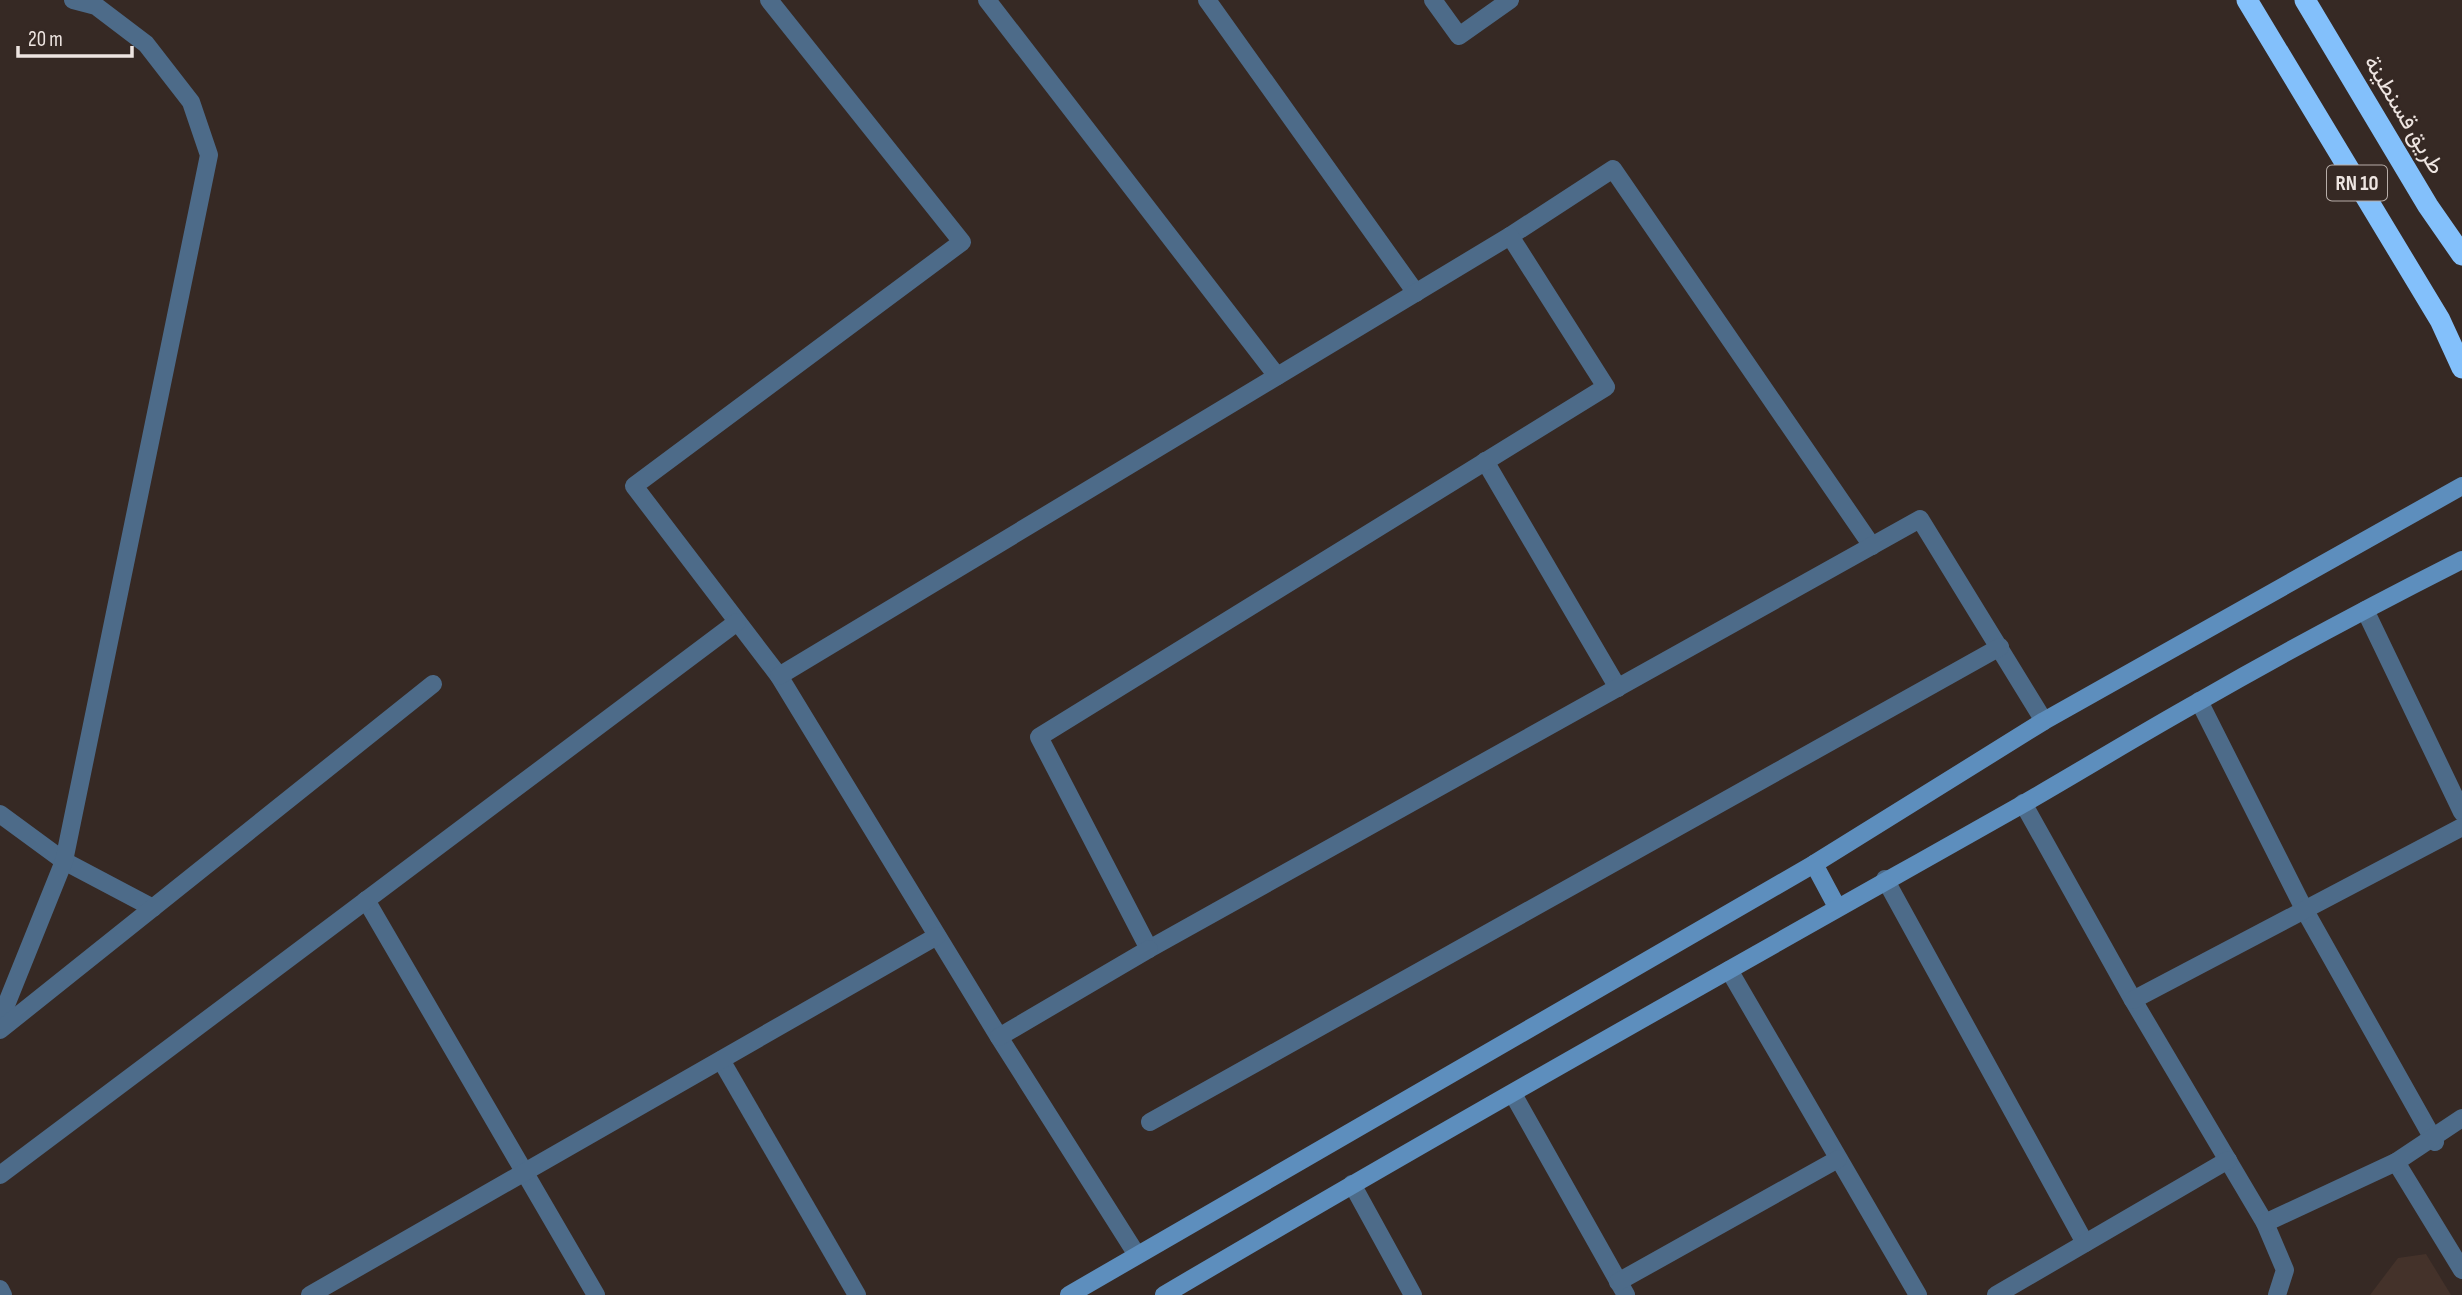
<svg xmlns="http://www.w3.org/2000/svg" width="2462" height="1295" font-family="'Sofia Sans Condensed',Vazirmatn,sans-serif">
<rect width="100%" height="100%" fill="#362924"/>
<polygon fill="#44322a" points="2426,1254 2451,1295 2370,1295 2398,1258"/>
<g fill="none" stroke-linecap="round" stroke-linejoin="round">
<g stroke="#4d6b89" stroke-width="18">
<polyline points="769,0 962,242 634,486 779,676 999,1037 1137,1255"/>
<polyline points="987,0 1277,376"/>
<polyline points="1207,0 1416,293"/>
<polyline points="1433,0 1459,36 1510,0"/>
<polyline points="1510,236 1613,169 1872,546"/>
<polyline points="1485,461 1618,688"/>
<polyline points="2365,610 2462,812"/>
<polyline points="779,676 1510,236 1606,387 1039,737 1149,949 1920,519 2044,721"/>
<polyline points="2199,701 2304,909 2435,1142"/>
<polyline points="2023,803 2133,1000 2265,1223 2285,1270 2277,1295"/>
<polyline points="0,814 64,861 153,908"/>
<polyline points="1885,879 2085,1243"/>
<polyline points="366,900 596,1295"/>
<polyline points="1729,970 1918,1295"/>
<polyline points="2133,1000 2462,827"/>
<polyline points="0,1020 64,861 209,155 191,102 146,44 96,6 73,0"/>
<polyline points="0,1030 433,684"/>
<polyline points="999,1037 1149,949"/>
<polyline points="721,1060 857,1295"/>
<polyline points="1513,1094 1626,1295"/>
<polyline points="1150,1122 2000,647"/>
<polyline points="2396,1162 2462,1270"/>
<polyline points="0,1175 737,622"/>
<polyline points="1352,1184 1413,1295"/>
<polyline points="2265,1223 2396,1162 2462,1118"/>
<polyline points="1618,1282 1838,1159"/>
<polyline points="0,1289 3,1295"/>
<polyline points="310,1295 937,936"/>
<polyline points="1996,1295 2228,1160"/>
</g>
<g stroke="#5d8ebd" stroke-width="18">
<polyline points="1814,864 1837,907"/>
<polyline points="1069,1295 1814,864 2044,721 2462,486"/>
<path d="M1164,1295C1448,1127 1736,966 2023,804C2082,770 2139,735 2198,702C2285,652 2373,605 2462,560"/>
</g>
<g stroke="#83c0fb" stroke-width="21">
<polyline points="2247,0 2440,320 2462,368"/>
<polyline points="2305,0 2428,206 2462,255"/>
</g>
</g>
<g text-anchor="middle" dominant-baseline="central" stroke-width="5" stroke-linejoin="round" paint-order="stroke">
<rect fill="#362924" stroke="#b7ada8" stroke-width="2" x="2327" y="165.5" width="60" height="35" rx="5"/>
<g font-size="21" font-weight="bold" fill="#eee5e1">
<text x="2357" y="183">RN 10</text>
</g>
<g font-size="23" fill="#eee5e1" stroke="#362924">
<text transform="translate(2404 115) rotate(59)">طريق قسنطينة</text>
</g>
</g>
<path d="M18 46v10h114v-10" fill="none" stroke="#eee5e1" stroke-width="3.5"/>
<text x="28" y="46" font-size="21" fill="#eee5e1" stroke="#362924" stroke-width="5" paint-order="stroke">20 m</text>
</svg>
